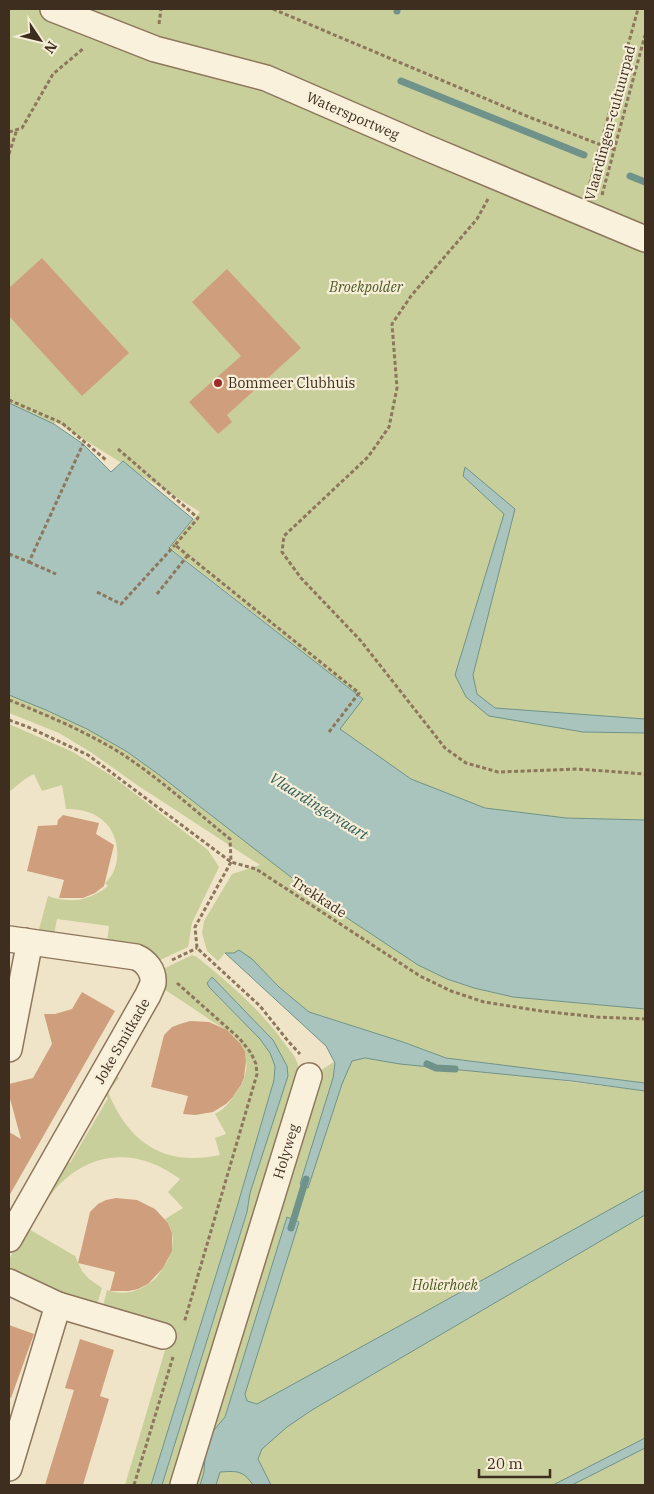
<svg xmlns="http://www.w3.org/2000/svg" width="654" height="1494" font-family="'IBM Plex Serif',serif">
<rect width="100%" height="100%" fill="#f0e4c8"/>
<g fill="#c9cf9b">
<polygon points="9,9 645,9 645,825 460,815 416,781 411,779 339,729 362,698 169,547 200,512 56,422 54,424 9,403"/>
<polygon points="9,695 46,710 87,729 126,751 158,774 323,902 418,965 447,979 474,988 513,997 645,1009 645,1083 446,1058 403,1042 309,1012 279,987 252,959 234,953 225,953 218,961 207,951 202,933 204,921 232,874 260,865 137,785 92,753 59,733 9,713"/>
<path d="M9,724L73,752L112,776L208,850L219,867L192,923L188,947L156,962L107,943L109,926L57,919L54,935L38,933L48,896C72,904 88,901 108,886L105,883C112,877 116,868 117,859C120,826 96,808 66,809L62,785L42,791L34,774L25,779L9,792Z"/>
<path d="M192,955L197,957C229,983 261,1010 285,1044C289,1049 294,1054 296,1060C299,1065 298,1069 297,1075L256,1203V1219L298,1084L347,1054L645,1091V1485H162L247,1212L250,1193L287,1066L273,1040L212,977L207,983L209,987L260,1039L270,1053L275,1066L274,1080L237,1207L151,1485H125L171,1330L102,1310L107,1290C126,1297 143,1290 157,1277V1276C171,1260 180,1238 165,1219L183,1208L168,1192L180,1179C131,1142 77,1153 44,1204L41,1203L65,1160L70,1163L108,1098L103,1094L114,1074L119,1078L108,1092C129,1143 164,1167 220,1155L215,1138L226,1134L215,1114C227,1108 232,1098 240,1087C248,1075 249,1055 240,1043C233,1033 223,1028 213,1022C196,1010 179,999 162,988L161,970Z"/>
<polygon points="27,1228 75,1256 82,1271 89,1279 102,1288 96,1308 51,1293 9,1269 9,1259"/>
</g>
<g fill="#a9c4bc" stroke="#6f938a">
<polygon points="9,403 54,424 83,444 111,472 123,461 193,519 169,548 363,699 340,729 411,779 485,808 566,818 645,820 645,1009 513,997 474,988 447,979 418,965 323,902 158,774 126,751 87,729 46,710 9,695"/>
<polygon points="465,467 515,509 473,675 477,694 495,708 645,719 645,733 583,732 489,716 466,697 455,675 504,514 463,476"/>
<polygon points="239,950 252,959 279,987 309,1012 403,1042 446,1058 645,1083 645,1091 572,1081 400,1064 365,1058 352,1061 342,1084 308,1188 300,1184 333,1078 335,1063 326,1046 225,953 234,953"/>
<polygon points="212,977 273,1040 287,1066 288,1076 250,1193 247,1212 162,1485 151,1485 237,1207 274,1080 275,1066 270,1053 260,1039 209,987 207,983"/>
<path d="M645,1190V1215L312,1410L287,1427L262,1449L258,1459L271,1485H253C243,1470 237,1471 220,1472L216,1485H200L204,1472L206,1444L214,1430L225,1417L287,1217L299,1222L245,1394L247,1401L257,1404L412,1319Z"/>
<polygon points="645,1438 645,1448 572,1485 553,1485"/>
</g>
<g fill="none" stroke-linecap="round" stroke-linejoin="round">
<g stroke="#6f938a" stroke-width="7">
<polyline points="397,9 397,11"/>
<polyline points="401,81 584,155"/>
<polyline points="630,176 645,182"/>
<polyline points="427,1064 436,1068 455,1069"/>
<polyline points="291,1228 306,1179"/>
</g>
</g>
<g fill="#cf9f7d">
<polygon points="42,258 129,353 82,396 9,316 9,288"/>
<polygon points="227,269 301,348 227,415 232,422 218,434 189,402 241,356 192,302"/>
<polygon points="63,815 99,823 96,834 114,845 104,886 95,893 83,898 59,898 64,880 27,871 38,826 57,825 58,820"/>
<polygon points="82,992 115,1011 9,1196 9,1132 21,1139 9,1095 9,1084 33,1078 52,1044 44,1014 55,1014 72,1009"/>
<polygon points="190,1021 209,1022 227,1030 241,1044 245,1052 246,1061 244,1078 241,1085 232,1098 226,1104 213,1112 195,1115 183,1114 188,1096 151,1087 164,1035 172,1027 180,1024"/>
<polygon points="116,1198 137,1200 155,1209 168,1223 172,1233 172,1251 163,1268 148,1284 138,1289 129,1291 110,1291 115,1272 78,1263 90,1212 98,1204 106,1200"/>
<polygon points="9,1325 34,1334 11,1398 9,1397"/>
<polygon points="80,1339 114,1350 100,1396 109,1399 83,1485 45,1485 74,1390 65,1388"/>
</g>
<g fill="none" stroke-linecap="round" stroke-linejoin="round">
<defs>
<g id="minor">
<path id="s1" d="M53,9L155,49L266,78L425,147L645,239"/>
<path d="M9,939L136,957C146,961 154,971 153,983C152,987 149,992 148,995L9,1239"/>
<polyline points="9,1049 28,951 25,941"/>
<polyline points="9,1282 58,1305 163,1336"/>
<polyline points="9,1468 58,1305"/>
<path id="s2" d="M183,1485L309,1076"/>
</g>
</defs>
<use href="#minor" stroke="#8d765c" stroke-width="28"/>
<g stroke="#8d765c" stroke-width="3" stroke-dasharray="4 2.5" stroke-linecap="butt">
<polyline points="273,9 529,117 601,145 614,149"/>
<polyline points="159,24 161,9"/>
<polyline points="9,132 22,128 53,74 84,48"/>
<polyline points="9,154 17,129"/>
<polyline points="588,190 638,9"/>
<polyline points="602,195 645,35"/>
<polyline points="488,199 477,219 411,296 392,324 397,388 389,427 368,457 284,536 282,552 301,578 361,641 445,748 466,763 498,772 577,769 645,774"/>
<polyline points="9,400 62,423 106,460"/>
<polyline points="118,449 198,518 175,545 359,693 329,732"/>
<polyline points="9,554 29,562 83,444"/>
<polyline points="29,562 56,574"/>
<polyline points="97,592 121,604 175,545"/>
<polyline points="157,594 188,555"/>
<path d="M9,700C47,715 84,731 119,752C158,777 194,810 230,839L231,861"/>
<polyline points="9,720 28,727 88,755 231,862 256,869 420,976 451,991 484,1002 541,1011 597,1017 645,1019"/>
<polyline points="231,862 195,927 197,948 260,1006 288,1041 300,1054"/>
<polyline points="172,960 197,948"/>
<polyline points="177,983 240,1039 251,1053 256,1064 257,1074 184,1323"/>
<polyline points="134,1485 173,1357"/>
</g>
<use href="#minor" stroke="#faf1dc" stroke-width="25"/>
</g>
<circle fill="#9e2a2b" stroke="#f7eed8" stroke-width="2" cx="218" cy="383" r="5"/>
<g text-anchor="middle" dominant-baseline="central" stroke-width="4.5" stroke-linejoin="round" paint-order="stroke">
<g font-size="14" fill="#3d2e20" stroke="#f7eed8">
<text stroke="none"><textPath href="#s1" startOffset="319">Watersportweg</textPath></text>
<text transform="translate(610 123) rotate(-75)">Vlaardingen-cultuurpad</text>
<text transform="translate(319 897) rotate(33)">Trekkade</text>
<text transform="translate(122 1041) rotate(-60)">Joke Smitkade</text>
<text stroke="none"><textPath href="#s2" startOffset="349">Holyweg</textPath></text>
</g>
<g font-size="14" font-style="italic" fill="#4d5a26" stroke="#f7eed8">
<text x="366" y="287">Broekpolder</text>
<text x="445" y="1285">Holierhoek</text>
</g>
<g font-size="14" fill="#3d2e20" stroke="#f7eed8" text-anchor="start">
<text x="228" y="383">Bommeer Clubhuis</text>
</g>
<g font-size="15" font-style="italic" fill="#2f5d5a" stroke="#f7eed8">
<text transform="translate(319 806) rotate(32)">Vlaardingervaart</text>
</g>
</g>
<rect width="654" height="1494" fill="none" stroke="#3d2e20" stroke-width="20"/>
<g transform="translate(40 40) rotate(125)" stroke="#f7eed8" stroke-width="4" paint-order="stroke">
<path d="M0-4L9 19L0 12L-9 19Z" fill="#3d2e20"/>
<text y="-8" font-size="14" font-weight="bold" text-anchor="middle" fill="#3d2e20">N</text>
</g>
<path d="M479 1469v8h71v-8" fill="none" stroke="#3d2e20" stroke-width="2.5"/>
<text x="487" y="1469" font-size="15" fill="#3d2e20" stroke="#f7eed8" stroke-width="4" paint-order="stroke">20 m</text>
</svg>
